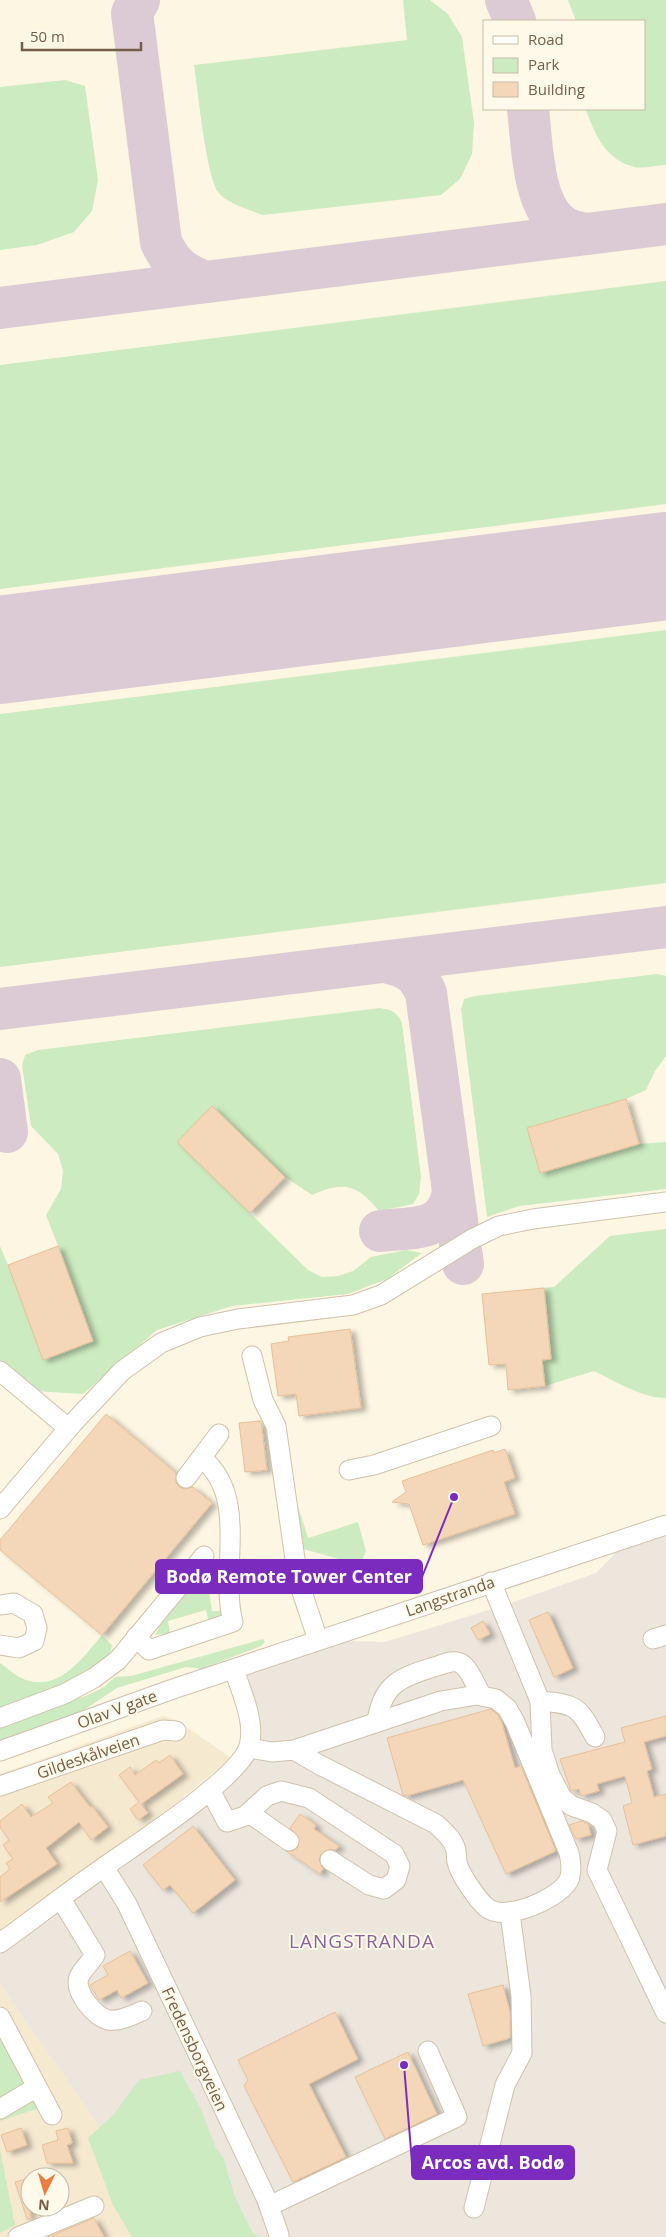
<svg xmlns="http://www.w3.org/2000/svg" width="666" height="2237" font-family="'Open Sans',sans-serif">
<defs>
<filter id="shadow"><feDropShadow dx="5.5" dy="3" stdDeviation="2.5" flood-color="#0004"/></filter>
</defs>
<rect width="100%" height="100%" fill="#fdf6e2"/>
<g fill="#f5e9d0" fill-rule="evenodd">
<polygon points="163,1716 176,1720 231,1758 0,1947 0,1774"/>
<path d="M0,1984L103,2132L144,2237H0ZM30,2177H60V2207H30Z"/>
</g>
<polygon fill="#ece6dd" points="666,1527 666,2237 144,2237 103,2132 0,1984 0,1948 249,1748 234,1669 318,1640 385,1642 508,1604 596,1573 633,1535"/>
<g fill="#ccebc0">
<path d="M403,0H430L448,14L462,37L474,123L472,154L460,179L441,195L263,215C250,210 226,203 218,192C206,174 198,91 194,65L407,40Z"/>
<path d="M568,0H666V165C657,165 644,169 634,167C607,160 596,137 587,113L586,109H645V21H576Z"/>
<polygon points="65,80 85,86 98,180 92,211 74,232 37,245 0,250 0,87"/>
<polygon points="666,281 666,504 0,589 0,365"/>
<polygon points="666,630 666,883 0,967 0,714"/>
<polygon points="657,974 666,976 666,1056 655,1071 646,1090 626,1099 639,1144 666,1142 666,1189 519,1206 487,1217 461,1010 464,999 475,996"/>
<path d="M380,1008C392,1010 397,1012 402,1023L421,1177L419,1194L413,1204L379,1211C357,1184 343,1181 312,1195L285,1177L250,1213L308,1270L322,1277L338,1276L353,1271L371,1257L406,1250L422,1253L387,1279L348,1294L232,1306L157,1330L83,1394L34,1391L0,1362V1246L8,1265L58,1246L46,1215L61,1189L63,1171L58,1154L31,1126L22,1065L25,1055L38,1050Z"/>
<path d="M666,1229V1398C644,1399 613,1380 594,1371L545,1386L542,1360L551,1359L544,1288L554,1287L610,1236Z"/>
<polygon points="296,1500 308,1538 358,1522 366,1551 360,1565 300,1548"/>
<polygon points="206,1570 212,1611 225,1611 225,1621 209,1623 206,1610 168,1621 170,1633 155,1635 161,1624"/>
<path d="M102,1635L112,1645L110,1655L104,1661L51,1691L0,1712V1663C6,1667 12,1673 19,1677C56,1696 81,1660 102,1635Z"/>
<polygon points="263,1639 265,1642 261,1646 201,1669 186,1667 117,1688 84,1710 0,1743 0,1725 88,1695 104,1687 115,1677 131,1676"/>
<polygon points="0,2032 39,2108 0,2121"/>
<polygon points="180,2071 200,2107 216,2148 224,2159 234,2194 244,2216 252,2232 260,2237 132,2237 113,2205 88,2138 114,2114 139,2080"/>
<polygon points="0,2150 15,2225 0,2233"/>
</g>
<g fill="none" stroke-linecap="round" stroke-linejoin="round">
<g stroke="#dccbd4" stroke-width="42">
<path d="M139,0L132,13L161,242C172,265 181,273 206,282"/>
<polyline points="506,0 515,21"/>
<path d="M528,109C532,142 532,205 561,225C568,231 577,232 586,234"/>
<polyline points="0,308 666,224"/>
<path d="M386,962C408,968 417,972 426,993L463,1264"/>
<polyline points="0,1009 666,927"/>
<polyline points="0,1079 7,1132"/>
<path d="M380,1231C413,1227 446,1233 453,1192"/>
</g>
<polyline stroke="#dccbd4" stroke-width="108" points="0,650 666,566"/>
</g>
<g fill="#f4d7b8" stroke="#e7c098" filter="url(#shadow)">
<polygon points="626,1099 639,1144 540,1173 527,1128"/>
<polygon points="212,1106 285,1177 250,1213 177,1142"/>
<polygon points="58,1246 93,1341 43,1360 8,1265"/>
<polygon points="544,1288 551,1359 542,1360 545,1386 508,1390 506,1364 489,1365 482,1294"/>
<polygon points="350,1329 361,1408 299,1416 296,1394 278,1396 271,1344 289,1341 288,1337"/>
<polygon points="106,1414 176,1473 176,1482 179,1487 185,1489 193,1487 212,1503 102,1635 0,1550 0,1540"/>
<polygon points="261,1421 267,1470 245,1472 239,1423"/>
<polygon points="505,1449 515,1478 504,1482 515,1514 423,1545 409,1504 392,1502 406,1492 402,1481 493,1450 494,1453"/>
<polygon points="548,1612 573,1668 554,1677 529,1620"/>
<polygon points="483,1621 490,1634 478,1640 471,1628"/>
<polygon points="491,1709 498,1715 502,1723 515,1768 521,1766 556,1851 506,1874 463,1780 406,1796 403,1795 387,1738"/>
<polygon points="666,1716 666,1736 644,1742 652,1769 647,1771 654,1797 666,1794 666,1836 633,1845 623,1806 632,1803 625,1776 597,1784 599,1791 581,1796 579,1789 571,1791 560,1759 625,1742 621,1728"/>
<polygon points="170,1755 183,1774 141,1804 148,1813 138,1820 130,1809 139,1802 119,1775 130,1767 135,1775 156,1760 159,1763"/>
<polygon points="71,1782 90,1807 92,1806 108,1827 91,1840 79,1822 46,1848 57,1864 0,1902 0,1877 10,1869 6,1863 13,1859 3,1845 9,1840 0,1827 0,1821 22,1804 31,1817 53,1803 48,1797"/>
<polygon points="300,1814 316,1825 314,1829 339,1846 336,1850 330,1849 321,1854 319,1860 323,1869 320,1874 286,1851 293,1851 298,1847 299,1837 290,1828"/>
<polygon points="582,1821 588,1824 591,1835 576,1839 569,1825"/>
<polygon points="193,1826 235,1880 193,1913 170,1885 163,1890 143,1865"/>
<polygon points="130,1951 148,1983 121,1998 117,1990 99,2000 90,1985 108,1975 103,1966"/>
<polygon points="503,1985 510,2012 510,2038 483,2046 468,1994"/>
<polygon points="335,2012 358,2059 309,2084 346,2157 293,2182 244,2086 248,2080 238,2060"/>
<polygon points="408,2052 437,2114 385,2139 355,2077"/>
<polygon points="21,2128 27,2145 7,2152 1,2135"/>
<polygon points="68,2128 72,2143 67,2145 73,2163 47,2163 42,2145 58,2140 56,2131"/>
<polygon points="30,2178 30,2219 27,2219 15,2182"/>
<polygon points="94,2218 104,2237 48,2237 58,2233"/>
</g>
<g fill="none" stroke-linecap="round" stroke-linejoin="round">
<defs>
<g id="minor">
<polyline points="252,1356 263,1400 276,1426 298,1580 318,1640"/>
<polyline points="0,1371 68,1428"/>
<polyline points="349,1470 374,1465 491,1426"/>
<polyline points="186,1478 219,1434"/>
<polyline points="0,1509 73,1423 122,1371 161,1343 200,1327 238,1319 353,1305 381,1295 472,1239 499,1226 533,1219 666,1202"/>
<polyline points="491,1582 540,1701 542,1750 550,1775 562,1798 572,1806 592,1813 602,1820 607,1831 597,1870 666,2013"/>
<polyline points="0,1605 14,1603 33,1614 37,1628 34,1641 19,1648 0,1645"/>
<path d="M136,1637L149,1650L233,1622C219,1569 250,1498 202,1458"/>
<polyline points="653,1639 666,1635"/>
<path d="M540,1701C576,1704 578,1706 595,1737"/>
<polyline points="0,1718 64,1694 94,1678 118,1660 204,1556"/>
<path d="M377,1722C382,1684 401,1677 434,1667C442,1665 452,1659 460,1663C470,1668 476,1687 482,1696"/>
<path d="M249,1748L272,1752L294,1750L318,1764L436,1824C443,1831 452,1838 455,1847C457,1852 456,1857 457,1862C459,1873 477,1899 486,1907C503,1923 555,1900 567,1883C573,1875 571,1862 569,1853L515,1722L507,1708L496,1699L477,1695L441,1701L294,1750"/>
<polyline points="0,1751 173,1689 666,1525"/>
<polyline points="0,1786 163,1730 176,1731"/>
<polyline points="210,1790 227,1822 245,1816 267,1796 281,1791 309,1798 394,1854 400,1866 396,1880 384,1889 369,1885 330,1860"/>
<polyline points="249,1813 289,1841"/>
<polyline points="104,1867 127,1904 267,2200 279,2235"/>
<path d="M61,1899L95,1955C91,1962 82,1970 79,1977C74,1992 94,2016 108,2020C119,2022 133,2015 142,2011"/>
<path d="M0,1943C35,1918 69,1891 104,1867C135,1845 240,1778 249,1746C256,1722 241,1692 234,1669"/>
<polyline points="0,2017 52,2115"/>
<polyline points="0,2109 37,2087"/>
<polyline points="269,2206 457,2117 428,2051"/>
<polyline points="474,2208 505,2085 522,2053 521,1996 510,1913"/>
<polyline points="18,2237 94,2206"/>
</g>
</defs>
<use href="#minor" stroke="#d1c1ab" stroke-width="21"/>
<use href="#minor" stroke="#fff" stroke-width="19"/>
</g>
<g text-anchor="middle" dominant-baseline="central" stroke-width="4" stroke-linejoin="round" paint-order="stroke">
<g font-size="16" fill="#765d47" stroke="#fff9e9">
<text transform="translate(450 1596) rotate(-19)">Langstranda</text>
<text transform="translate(117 1709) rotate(-20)">Olav V gate</text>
<text transform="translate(88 1756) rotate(-19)">Gildeskålveien</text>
<text transform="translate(195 2049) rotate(65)">Fredensborgveien</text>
</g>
<g font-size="19" letter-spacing="1" fill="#8e6299" stroke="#fff9e9">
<text x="362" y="1941">LANGSTRANDA</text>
</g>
</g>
<path fill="none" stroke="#7b2cbf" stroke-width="2" d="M454 1497L422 1577M404 2065L412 2163"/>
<g fill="#7b2cbf" stroke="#fff9e9" stroke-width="2">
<circle cx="454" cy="1497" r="5"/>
<circle cx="404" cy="2065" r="5"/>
</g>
<g fill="#7b2cbf" stroke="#7b2cbf" stroke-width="2">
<rect x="156" y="1560" width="266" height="33" rx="5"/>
<rect x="412" y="2146" width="162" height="33" rx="5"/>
</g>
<g font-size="18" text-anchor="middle" font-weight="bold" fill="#fff">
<text x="289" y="1583">Bodø Remote Tower Center</text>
<text x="493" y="2169">Arcos avd. Bodø</text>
</g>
<rect x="483" y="20" width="162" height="90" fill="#fff9e9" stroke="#c8bba8"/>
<rect x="493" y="36" width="25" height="8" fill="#ffffff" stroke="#c8bba8"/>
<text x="528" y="45" font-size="15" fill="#765d47">Road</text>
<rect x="493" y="58" width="25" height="15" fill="#ccebc0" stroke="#c8bba8"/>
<text x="528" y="70" font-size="15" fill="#765d47">Park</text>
<rect x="493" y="82" width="25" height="15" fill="#f4d7b8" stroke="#c8bba8"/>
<text x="528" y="95" font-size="15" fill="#765d47">Building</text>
<g transform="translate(45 2192) rotate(185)"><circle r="24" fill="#fff9e9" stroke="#c8bba8"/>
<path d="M0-4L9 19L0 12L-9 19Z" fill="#ec7c42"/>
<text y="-8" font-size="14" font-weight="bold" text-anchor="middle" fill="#765d47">N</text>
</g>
<path d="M22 42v8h119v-8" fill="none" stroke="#765d47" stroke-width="2.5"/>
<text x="30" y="42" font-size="15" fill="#765d47" stroke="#fff9e9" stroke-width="4" paint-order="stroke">50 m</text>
</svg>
